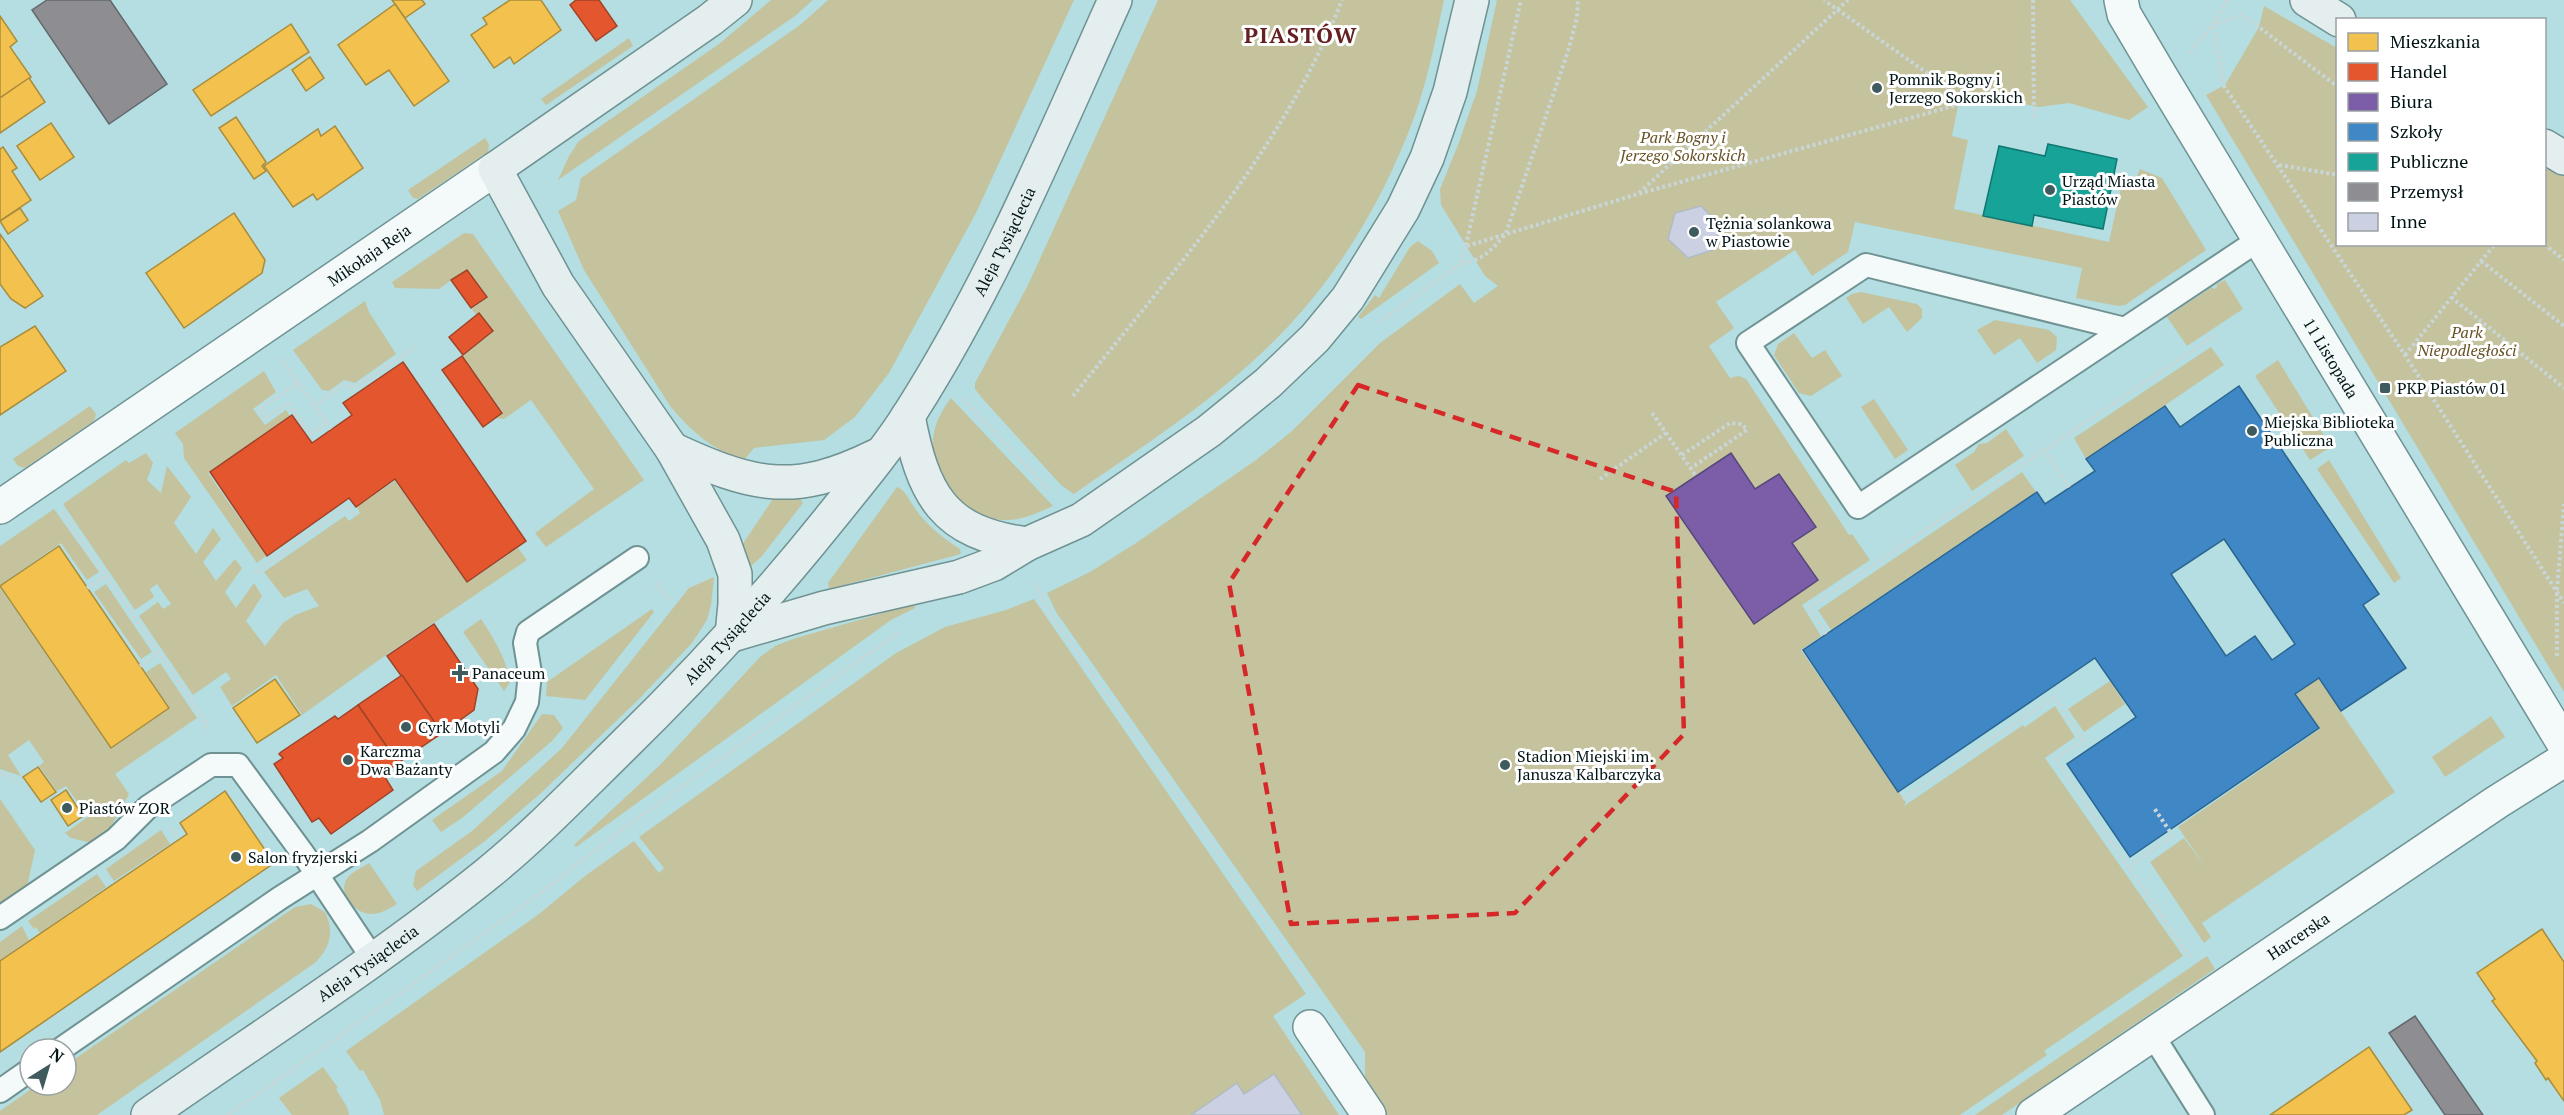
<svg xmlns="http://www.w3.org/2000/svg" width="2564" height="1115" font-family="'PT Serif',serif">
<rect width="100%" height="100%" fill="#b4dee1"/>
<g fill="#c4c39e">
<polygon points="771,0 813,0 795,16 558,180 569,156 579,141 719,44"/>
<path d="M828,0H1074L976,213L889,373L855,417L824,440L754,448L744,460C713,451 690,430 670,406L584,270L558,211L576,200L581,178L800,25Z"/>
<path d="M1158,0H1444C1436,38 1428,78 1415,115C1386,195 1340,274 1280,335C1220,397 1145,445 1074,494L1061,485L982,398L975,389V383L1028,285Z"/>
<polygon points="1497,0 2070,0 2148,107 2129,120 2069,103 2039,107 1961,91 1952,136 1968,140 1954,209 2109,242 2121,187 2131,190 2140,169 2162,178 2206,250 2125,305 2118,306 2076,298 2082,268 1855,222 1848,252 1812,276 1795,250 1716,302 1734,328 1709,346 1730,378 1739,376 1746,379 1849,535 1852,534 1870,560 1802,605 1821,636 1801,650 1900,794 1906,802 1904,806 2023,725 2027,731 2025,727 2055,706 2075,737 2045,758 2183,956 2044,1051 2047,1055 1960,1115 1380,1115 1365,1094 1365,1052 1056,612 1047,593 1090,572 1136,543 1256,460 1292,431 1380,343 1460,284 1474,303 1498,286 1485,276 1441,205 1440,189 1458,145 1477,91"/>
<polygon points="2264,6 2337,48 2338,244 2544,244 2545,165 2564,176 2564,692 2206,95 2225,85 2259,27"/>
<polygon points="629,38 633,46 546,105 541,99"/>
<polygon points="485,138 489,144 488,152 418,199 413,198 408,190"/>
<polygon points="464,233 473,234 644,480 546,547 535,533 594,489 531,400 504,419 495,418 503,412 462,357 494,331 480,313 476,315 472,309 487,298 467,269 439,289 395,288 392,282"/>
<polygon points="1418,241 1432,251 1439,263 1361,319 1358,317 1375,295 1379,298 1410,247"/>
<polygon points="2225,280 2243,309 2187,346 2167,317 2212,287 2214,289 2217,287 2217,284"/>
<polygon points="1861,292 1917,304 1922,309 1922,318 1907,332 1889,307 1863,324 1846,298 1852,294"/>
<polygon points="365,301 369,312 396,354 355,383 344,380 329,391 322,390 293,350"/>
<polygon points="1995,320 2049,330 2057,337 2056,350 2037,363 2020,338 1994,355 1977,330"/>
<polygon points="1794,333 1812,358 1825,350 1842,376 1811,396 1799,393 1774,355 1778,344"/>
<polygon points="2211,347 2224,365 2086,459 2074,438"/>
<polygon points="2278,360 2331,447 2310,460 2255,376"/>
<polygon points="264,371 276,392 253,409 265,425 286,410 290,416 208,473 266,556 257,563 184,458 183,444 175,433"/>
<path d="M951,398L1053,506C1037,513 1021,521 1004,520C963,519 929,480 933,439C934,424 942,410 951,398Z"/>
<polygon points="1874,399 1908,450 1895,459 1861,407"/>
<polygon points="90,406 96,414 94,421 25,468 18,466 13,459"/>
<polygon points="2006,429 2024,456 1972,491 1955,465 1974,452 1979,444 1987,443"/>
<polygon points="146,453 153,463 147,480 161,493 167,466 191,497 174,523 196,554 213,528 221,539 203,562 216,581 235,559 242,568 225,592 236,608 254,583 262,596 246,621 265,646 283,623 295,615 319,606 307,589 284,598 264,572 345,516 349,521 360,513 357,507 395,481 467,583 518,548 527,560 386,655 302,715 276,675 232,706 220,687 231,679 226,672 193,695 139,616 158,602 163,609 171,604 157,584 150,589 154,597 135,610 63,504 126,460 129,463"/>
<polygon points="2329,460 2401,578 2394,583 2317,469"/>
<polygon points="2022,472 2036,492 1831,630 1818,610"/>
<path d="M897,487C905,490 907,497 912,504C924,523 941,537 960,549L961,554L829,589L828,583Z"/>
<polygon points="773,499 800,499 803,503 762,556 750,567 747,564 742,545"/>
<polygon points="54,509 99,572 87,580 61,543 0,585 0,546"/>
<polygon points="714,577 711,605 707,620 692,643 638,700 540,794 485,841 417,891 413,885 416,871 472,831 562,748 689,588"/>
<polygon points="106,584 152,652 141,659 94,592"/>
<polygon points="0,588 111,749 170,708 146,672 160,663 197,718 115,774 129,794 109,830 92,843 71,838 65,833 88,817 66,786 57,791 39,766 44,762 29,740 8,755 21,776 0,769"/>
<polygon points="1034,599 1306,994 1273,1016 1339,1115 384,1115 380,1100 363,1070 360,1071 346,1051 539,914 585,876 634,841 659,873 664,868 639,837 896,653 945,627 1006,610"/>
<polygon points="914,604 915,608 891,620 576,847 574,845 660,765 760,657 775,646 793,639"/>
<polygon points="652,609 654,612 585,700 546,696 547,682"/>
<path d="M481,619C494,639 506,657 510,682L504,691L463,632Z"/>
<polygon points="2318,678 2395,792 2202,923 2211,937 2204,943 2150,862 2184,838 2206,868 2178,827 2320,729 2296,694"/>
<polygon points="2110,681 2125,704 2084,732 2068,709"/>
<polygon points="542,714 554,715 563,728 552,741 462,818 441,832 432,820 502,771"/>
<polygon points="2491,716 2505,737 2445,777 2432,757"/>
<polygon points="0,799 35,850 27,887 0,906"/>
<polygon points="161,830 170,844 114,881 106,869"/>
<path d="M369,863L397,904C389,909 380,914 370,914C354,913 335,891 349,876C354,871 363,867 369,863Z"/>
<polygon points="97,874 106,887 40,933 36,927 34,929 28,921"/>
<path d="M311,904L325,912C334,931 331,946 316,962L97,1115H0V1111L37,1085H66V1065L295,907Z"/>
<polygon points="22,926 29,940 0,960 0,942"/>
<polygon points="2207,956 2215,969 2002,1115 1975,1115"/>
<polygon points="323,1067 338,1088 336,1089 347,1107 349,1115 292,1115 279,1098"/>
</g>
<g fill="#f2c14e" stroke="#a98d3d" stroke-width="1.5">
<polygon points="392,0 422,0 425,4 405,18"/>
<polygon points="510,0 541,0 561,30 514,64 510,57 494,68 471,35 487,24 483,18"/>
<polygon points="395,4 449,81 414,106 389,70 366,85 338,45"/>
<polygon points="0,16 17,41 10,47 31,77 0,98"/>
<polygon points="291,24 309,52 211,116 193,90"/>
<polygon points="310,57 324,78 306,91 292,70"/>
<polygon points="29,78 45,102 0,133 0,98"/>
<polygon points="236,117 266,162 262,166 266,171 254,179 219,128"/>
<polygon points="51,123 74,157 40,180 17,146"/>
<polygon points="335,126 363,168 317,200 313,194 293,207 264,166 318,129 321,136"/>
<polygon points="3,147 17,168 12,171 31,200 0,221 0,149"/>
<polygon points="20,208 28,220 8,234 0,221"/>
<polygon points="234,213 265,260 262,273 184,328 146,273"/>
<polygon points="0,234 43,296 25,308 11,299 0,284"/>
<polygon points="35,326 66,371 0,415 0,347"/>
<polygon points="59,546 169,708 111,748 0,586"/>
<polygon points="275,679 300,715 257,743 233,708"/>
<polygon points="38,767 56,792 41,802 23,777"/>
<polygon points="66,790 83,816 68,826 51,800"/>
<polygon points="225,791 274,863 0,1052 0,961 187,834 180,823"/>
<polygon points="2542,929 2564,962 2564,1101 2548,1078 2546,1080 2535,1063 2537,1061 2492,1001 2495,999 2477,973"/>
<polygon points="2369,1047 2412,1110 2404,1115 2270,1115"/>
</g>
<g fill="#e4572e" stroke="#a04327" stroke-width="1.5">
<polygon points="576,0 599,0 617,26 596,41 570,5"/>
<polygon points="467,270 487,297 471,308 451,280"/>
<polygon points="479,313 493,331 463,355 449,337"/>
<polygon points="462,356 502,413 483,427 442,370"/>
<polygon points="403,362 526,541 467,582 395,479 356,507 349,498 267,556 210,472 292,415 312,443 352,415 343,403"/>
<polygon points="434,624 478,689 474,710 442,733 387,656"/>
<polygon points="402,675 442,733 398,763 358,705"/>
<polygon points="358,705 398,763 383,774 393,790 331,834 319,818 312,822 274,764 283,758 279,754 281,752 335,716 338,719"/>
</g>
<polygon fill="#7b5ea7" stroke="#56487c" stroke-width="1.5" points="1731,453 1755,489 1779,474 1816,527 1792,543 1818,580 1754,624 1666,496"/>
<path fill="#3f88c5" stroke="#2c6590" stroke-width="1.5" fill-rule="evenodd" d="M2239,386L2379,594L2363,605L2406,668L2341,711L2319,678L2295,694L2319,728L2130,857L2067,764L2136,717L2095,658L1898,792L1803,650L2037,492L2045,504L2095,471L2086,459L2165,406L2180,427ZM2224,539L2295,644L2272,660L2255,636L2226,656L2171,574Z"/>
<polygon fill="#17a398" stroke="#107871" stroke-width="1.5" points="2048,144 2117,159 2103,229 2034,215 2032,226 1983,216 1999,146 2045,156"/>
<g fill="#8d8d92" stroke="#63696d" stroke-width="1.5">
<polygon points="47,0 110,0 167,84 109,124 32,10"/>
<polygon points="2415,1016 2483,1115 2445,1115 2389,1033"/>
</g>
<g fill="#cbd0e2" stroke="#afbbc4" stroke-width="1.5">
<polygon points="1701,206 1720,225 1713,250 1688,258 1668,239 1675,213"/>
<polygon points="1274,1074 1302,1115 1191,1115 1237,1083 1244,1094"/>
</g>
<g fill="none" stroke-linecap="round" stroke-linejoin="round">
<defs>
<g id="lane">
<polyline points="2125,329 1858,507 1748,343 1866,265 2125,329 2260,239"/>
<polyline points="0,918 116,839 148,807 211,765 238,765 304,855 373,959"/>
<polyline points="2152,1034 2203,1115"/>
<polyline points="61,1049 280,898 370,841 494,752 514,729 527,702 530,673 525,643 528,632 637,558"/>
<polyline points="0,1091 30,1070"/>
</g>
<g id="street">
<path id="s1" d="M2121,0L2124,14L2160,75L2564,744"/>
<path id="s2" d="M0,507L495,169"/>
<polyline points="1310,1027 1369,1115"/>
<path id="s3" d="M2033,1115L2497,802L2564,760"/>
</g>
<g id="secondary">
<polyline points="2307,0 2339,20"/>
<polyline points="2544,146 2564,158"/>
<path d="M908,416C923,494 942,533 1027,544"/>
<path d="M672,449C752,486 793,497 876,456"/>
<polyline points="732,635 824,608 959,577 994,564 1027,544 1081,520 1209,431 1268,383 1315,338 1348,298 1403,209 1427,158 1450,92 1472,0"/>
<polyline points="732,635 735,604 735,574 723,540 672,449 558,285 495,169 710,20 735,0"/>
<path id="s4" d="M148,1115C261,1036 379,961 487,874C534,836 576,792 619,750C693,678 763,602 828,521C856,486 886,451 910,413C993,283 1052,140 1115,0"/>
</g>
</defs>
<use href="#lane" stroke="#6f9293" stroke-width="26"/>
<use href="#street" stroke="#6f9293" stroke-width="36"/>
<use href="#secondary" stroke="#6f9293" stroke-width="36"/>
<g stroke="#c9d6d7" stroke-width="4" stroke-dasharray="3 3" stroke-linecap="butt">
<polyline points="2033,0 2034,120"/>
<polyline points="2227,0 2213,24 2224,86 2405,355 2564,603"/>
<polyline points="2190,53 2213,24 2243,15 2338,87"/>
<polyline points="2279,165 2338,175"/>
<polyline points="1639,193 1848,0"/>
<polyline points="2544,244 2564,260"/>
<polyline points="1467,246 1638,194 1964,103 1958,95 1824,0"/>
<polyline points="2481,261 2564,326"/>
<polyline points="1462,263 1521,0"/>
<polyline points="2451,297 2564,388"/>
<path d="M1380,322L1462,263C1481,262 1494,248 1506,233L1568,51L1577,18L1578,0"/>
<polyline points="2405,355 2495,244"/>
<polyline points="281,359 331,429"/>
<polyline points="298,383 260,409 266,418 288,403 311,434 327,422"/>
<path d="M1073,396C1173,271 1283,151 1342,0"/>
<polyline points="963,399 1050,492"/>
<polyline points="314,405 345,385 355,388 416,346"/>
<polyline points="1652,413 1696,476"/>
<polyline points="2044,450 2070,488"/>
<polyline points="1682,455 1730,423 1742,424 1747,430 1691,468"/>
<polyline points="1600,479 1666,433"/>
<polyline points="62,512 202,716 208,732"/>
<polyline points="256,572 348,506 353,515"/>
<polyline points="656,583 670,601"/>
<polyline points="1035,583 1049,612 1314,990"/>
<polyline points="87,588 106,576"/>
<polyline points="1826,634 1809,608 2217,334"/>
<polyline points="2557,656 2557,590 2564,504"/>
<polyline points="140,666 159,653"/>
<polyline points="0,773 7,775 17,782"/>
<polyline points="1903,799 2054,697 2083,740 2055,759 2191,959"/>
<polyline points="171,829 178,839"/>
<polyline points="2128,867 2173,836 2154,808"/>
<polyline points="228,1115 531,900 627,826 899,632"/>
</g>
<use href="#lane" stroke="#f4fafa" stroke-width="22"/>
<use href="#street" stroke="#f4fafa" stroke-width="33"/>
<use href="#secondary" stroke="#e4eeef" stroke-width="33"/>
</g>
<path fill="none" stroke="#d62828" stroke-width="4.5" stroke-dasharray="12 8" stroke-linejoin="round" d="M1358,385L1676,492L1684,734L1515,913L1291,924L1229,583Z"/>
<g fill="#3f5b5d" stroke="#fff" stroke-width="2">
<circle cx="1877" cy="88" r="6"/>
<circle cx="2050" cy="190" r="6"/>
<circle cx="1694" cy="232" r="6"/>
<rect x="2379" y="382" width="12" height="12" rx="3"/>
<circle cx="2252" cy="431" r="6"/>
<path d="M457 664h6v6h6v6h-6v6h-6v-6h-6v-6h6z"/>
<circle cx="406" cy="727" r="6"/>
<circle cx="348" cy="760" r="6"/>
<circle cx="1505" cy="765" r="6"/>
<circle cx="67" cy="808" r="6"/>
<circle cx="236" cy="857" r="6"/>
</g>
<g text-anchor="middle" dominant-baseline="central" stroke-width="6" stroke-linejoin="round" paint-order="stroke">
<g font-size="16" fill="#001416" stroke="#fff" text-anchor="start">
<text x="1889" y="79">Pomnik Bogny i<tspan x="1889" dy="18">Jerzego Sokorskich</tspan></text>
<text x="2062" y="181">Urząd Miasta<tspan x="2062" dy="18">Piastów</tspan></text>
<text x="1706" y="223">Tężnia solankowa<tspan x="1706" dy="18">w Piastowie</tspan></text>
<text x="2397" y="388">PKP Piastów 01</text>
<text x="2264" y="422">Miejska Biblioteka<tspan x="2264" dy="18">Publiczna</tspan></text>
<text x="472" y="673">Panaceum</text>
<text x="418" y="727">Cyrk Motyli</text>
<text x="360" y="751">Karczma<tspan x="360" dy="18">Dwa Bażanty</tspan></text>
<text x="1517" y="756">Stadion Miejski im.<tspan x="1517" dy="18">Janusza Kalbarczyka</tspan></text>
<text x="79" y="808">Piastów ZOR</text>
<text x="248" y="857">Salon fryzjerski</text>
</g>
<g font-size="16" font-style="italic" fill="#685125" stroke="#fff">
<text x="1683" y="137">Park Bogny i<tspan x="1683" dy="18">Jerzego Sokorskich</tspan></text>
<text x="2467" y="332">Park<tspan x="2467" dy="18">Niepodległości</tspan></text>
</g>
<g font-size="16" fill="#001416" stroke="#fff">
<text stroke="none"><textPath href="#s4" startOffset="1239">Aleja Tysiąclecia</textPath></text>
<text stroke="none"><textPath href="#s2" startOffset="447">Mikołaja Reja</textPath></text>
<text stroke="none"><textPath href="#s1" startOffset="416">11 Listopada</textPath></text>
<text stroke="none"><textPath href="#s4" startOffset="753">Aleja Tysiąclecia</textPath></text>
<text stroke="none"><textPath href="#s3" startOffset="320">Harcerska</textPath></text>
<text stroke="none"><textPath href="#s4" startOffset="267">Aleja Tysiąclecia</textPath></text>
</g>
<g font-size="22" font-weight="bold" letter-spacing="1.5" fill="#652022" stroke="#fff">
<text x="1301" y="34">PIASTÓW</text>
</g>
</g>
<rect x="2336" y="18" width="210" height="228" fill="#ffffff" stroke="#99a1a2" stroke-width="1.5"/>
<rect x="2348" y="33" width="30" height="18" fill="#f2c14e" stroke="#99a1a2" stroke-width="1.5"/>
<text x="2390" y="48" font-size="18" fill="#001416">Mieszkania</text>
<rect x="2348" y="63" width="30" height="18" fill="#e4572e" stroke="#99a1a2" stroke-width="1.5"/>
<text x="2390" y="78" font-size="18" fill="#001416">Handel</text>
<rect x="2348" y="93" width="30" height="18" fill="#7b5ea7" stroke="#99a1a2" stroke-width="1.5"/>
<text x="2390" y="108" font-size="18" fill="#001416">Biura</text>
<rect x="2348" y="123" width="30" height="18" fill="#3f88c5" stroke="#99a1a2" stroke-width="1.5"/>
<text x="2390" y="138" font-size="18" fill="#001416">Szkoły</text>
<rect x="2348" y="153" width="30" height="18" fill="#17a398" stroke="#99a1a2" stroke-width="1.5"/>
<text x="2390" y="168" font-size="18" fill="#001416">Publiczne</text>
<rect x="2348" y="183" width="30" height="18" fill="#8d8d92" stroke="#99a1a2" stroke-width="1.5"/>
<text x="2390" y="198" font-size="18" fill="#001416">Przemysł</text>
<rect x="2348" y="213" width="30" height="18" fill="#cbd0e2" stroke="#99a1a2" stroke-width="1.5"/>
<text x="2390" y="228" font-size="18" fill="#001416">Inne</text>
<g transform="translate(48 1067) rotate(37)"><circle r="28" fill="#ffffff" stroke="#99a1a2" stroke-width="1.5"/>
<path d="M0-4.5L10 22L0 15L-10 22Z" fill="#3f5b5d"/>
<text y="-9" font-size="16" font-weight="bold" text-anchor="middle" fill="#001416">N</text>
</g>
</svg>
